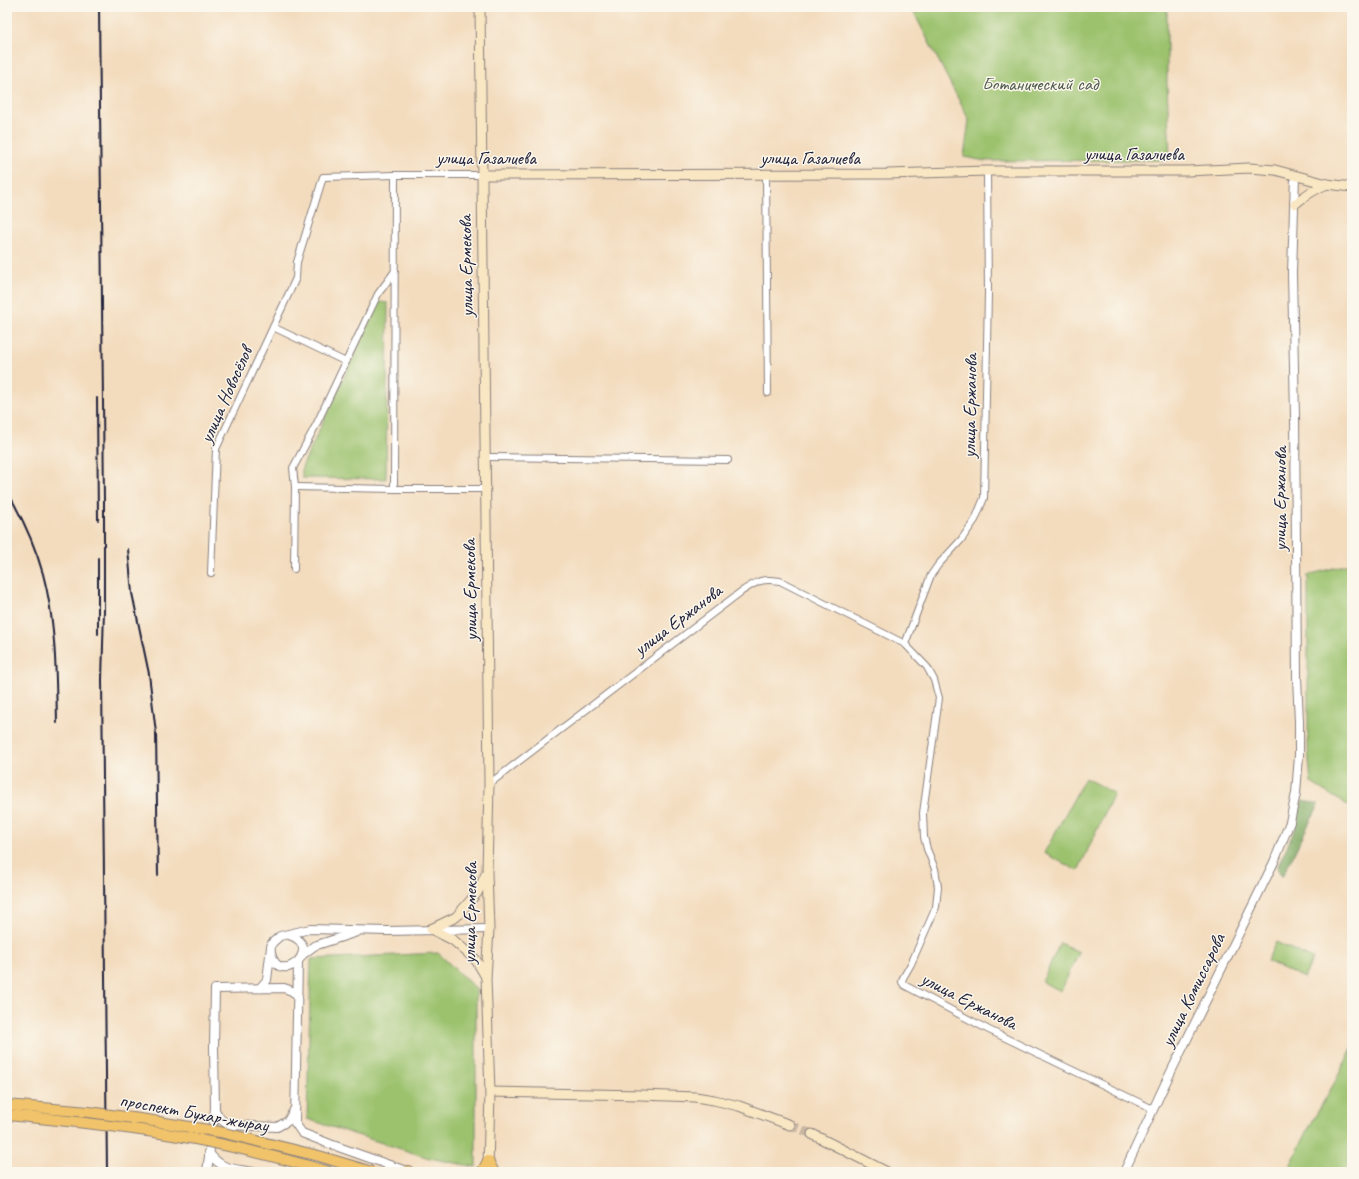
<svg xmlns="http://www.w3.org/2000/svg" width="1359" height="1179" font-family="Caveat,sans-serif">
<rect width="100%" height="100%" fill="#fbf7ec"/>
<filter id="ink" filterUnits="userSpaceOnUse"><feTurbulence type="fractalNoise" baseFrequency=".025" numOctaves="2"/><feDisplacementMap in="SourceGraphic" scale="8" xChannelSelector="R" yChannelSelector="G"/><feConvolveMatrix kernelMatrix="1 2 1 2 8 2 1 2 1" color-interpolation-filters="sRGB"/></filter>
<filter id="wash" filterUnits="userSpaceOnUse"><feTurbulence type="fractalNoise" baseFrequency=".012" numOctaves="4" result="noise"/><feDisplacementMap in="SourceGraphic" scale="16" xChannelSelector="R" yChannelSelector="G"/><feGaussianBlur stdDeviation="0.9" result="paint"/><feColorMatrix in="noise" values="0 0 0 0 0 0 0 0 0 0 0 0 0 0 0 0 0 1.4 0 .05"/><feComposite in="paint" operator="in"/></filter>
<g filter="url(#wash)">
<rect width="100%" height="100%" fill="#f3dcbe"/>
<g fill="#9cc26e" stroke="#5f7254">
<polygon points="911,7 1167,7 1167,82 1170,160 985,161 964,157 969,120"/>
<polygon points="379,302 388,303 386,479 302,478 302,467"/>
<polygon points="1352,563 1352,808 1311,783 1308,749 1308,575"/>
<polygon points="1085,778 1114,793 1078,871 1044,853"/>
<polygon points="1276,942 1313,959 1304,978 1267,961"/>
<polygon points="1060,943 1079,952 1061,991 1042,982"/>
<polygon points="438,953 476,989 476,1167 429,1158 307,1119 311,959"/>
<polygon points="1352,1048 1352,1172 1287,1172 1312,1122 1336,1080"/>
</g>
<polygon fill="#7da861" stroke="#50654e" points="1302,801 1319,804 1282,877 1277,868 1296,827 1299,807"/>
</g>
<g filter="url(#ink)">
<g fill="none" stroke-linecap="round" stroke-linejoin="round">
<polyline stroke="#c9b7a4" stroke-width="9" stroke-dasharray="9 4.5" stroke-linecap="butt" points="790,1125 812,1134"/>
<defs>
<g id="minor">
<polyline points="766,175 768,393"/>
<polyline points="273,327 346,362"/>
<polyline points="485,457 728,460"/>
<polyline points="295,487 394,489 486,489"/>
<polyline points="394,489 395,175"/>
<polyline points="294,569 295,487 293,468 316,425 378,294 395,271"/>
<polyline points="211,573 216,449 296,278 297,262 323,177 395,175 482,175"/>
<polyline points="905,644 931,575 938,565 961,540 975,520 984,498 988,293 987,171"/>
<path d="M489,784L742,591C758,581 761,578 780,581L905,644L927,667L934,680L939,698L923,813L924,837L927,849L935,869L938,887L936,907L911,964L903,978L902,982L904,985L989,1030L1153,1109"/>
</g>
<g id="tertiary">
<path d="M271,953C279,989 326,947 289,935"/>
<polyline points="302,955 314,946 357,932"/>
<polyline points="298,962 295,1123 302,1133 330,1144 409,1172"/>
<polyline points="260,988 267,980 271,947 272,943 280,936 310,929 387,931 489,929"/>
<path d="M215,1110C219,1118 222,1122 230,1125L277,1127L288,1121L294,1110"/>
<path d="M209,1153C222,1170 232,1168 253,1172"/>
<polyline points="207,1172 215,1109 214,1047 215,989 284,988 292,991 298,997"/>
<polyline points="1124,1172 1165,1084 1274,862 1290,822 1296,793 1299,756 1299,722 1297,677 1295,416 1292,273 1295,176"/>
</g>
<g id="secondary">
<polyline points="480,7 488,692 489,784 487,873 489,929 486,978 490,1092 488,1167"/>
<polyline points="482,175 888,174 987,171 1188,171 1249,168 1275,170 1327,184 1352,187"/>
<path d="M1295,204C1305,195 1315,189 1327,184"/>
<polyline points="431,929 456,917 477,893 486,874"/>
<polyline points="431,929 453,940 476,960 486,977"/>
<polyline points="490,1092 641,1095 695,1097 714,1100 739,1106 790,1125"/>
<polyline points="812,1134 887,1172"/>
</g>
<g id="primary">
<polyline points="488,1161 494,1172"/>
<polyline points="408,1171 409,1172"/>
<polyline points="482,1172 488,1161"/>
</g>
</defs>
<use href="#minor" stroke="#8a7f7c" stroke-width="8"/>
<use href="#tertiary" stroke="#8a7f7c" stroke-width="10"/>
<use href="#secondary" stroke="#8a7f7c" stroke-width="11"/>
<use href="#primary" stroke="#8a7f7c" stroke-width="12"/>
<use href="#minor" stroke="#fff" stroke-width="6"/>
<use href="#tertiary" stroke="#fff" stroke-width="8"/>
<use href="#secondary" stroke="#f9e7c3" stroke-width="9"/>
<use href="#primary" stroke="#f1c36a" stroke-width="10"/>
<g stroke="#22223b" stroke-width="2">
<polyline points="99,7 104,500 104,611 102,679 107,1172"/>
<polyline points="97,398 98,520"/>
<path d="M7,491C22,517 35,545 43,574C56,622 56,674 57,723"/>
<polyline points="128,549 132,593 149,674 156,733 158,875"/>
<polyline points="98,558 98,634"/>
</g>
<defs>
<g id="primary-bridge">
<polyline points="7,1105 89,1112 147,1120 220,1132 319,1156 372,1172"/>
<path d="M7,1115C63,1120 118,1126 173,1135C226,1144 278,1157 330,1172"/>
</g>
</defs>
<use href="#primary-bridge" stroke="#8a7f7c" stroke-width="12" stroke-linecap="butt"/>
<use href="#primary-bridge" stroke="#f1c36a" stroke-width="10"/>
</g>
</g>
<g text-anchor="middle" dominant-baseline="central" stroke-width="3" stroke-linejoin="round" paint-order="stroke">
<g font-size="19" fill="#4d5a4d" stroke="#fbf7ec">
<text x="1040" y="84">Ботанический сад</text>
</g>
<g font-size="19" fill="#22223b" stroke="#fbf7ec">
<text x="1134" y="154">улица Газалиева</text>
<text x="486" y="158">улица Газалиева</text>
<text x="810" y="158">улица Газалиева</text>
<text transform="translate(466 266) rotate(-91)">улица Ермекова</text>
<text transform="translate(226 395) rotate(-66)">улица Новосёлов</text>
<text transform="translate(970 406) rotate(-89)">улица Ержанова</text>
<text transform="translate(1280 499) rotate(-90)">улица Ержанова</text>
<text transform="translate(470 590) rotate(-91)">улица Ермекова</text>
<text transform="translate(678 620) rotate(-37)">улица Ержанова</text>
<text transform="translate(470 913) rotate(-89)">улица Ермекова</text>
<text transform="translate(1193 990) rotate(-64)">улица Комиссарова</text>
<text transform="translate(969 1001) rotate(27)">улица Ержанова</text>
<text transform="translate(194 1113) rotate(10)">проспект Бухар-жырау</text>
</g>
</g>
<rect width="1359" height="1179" fill="none" stroke="#fbf7ec" stroke-width="24"/>
</svg>
